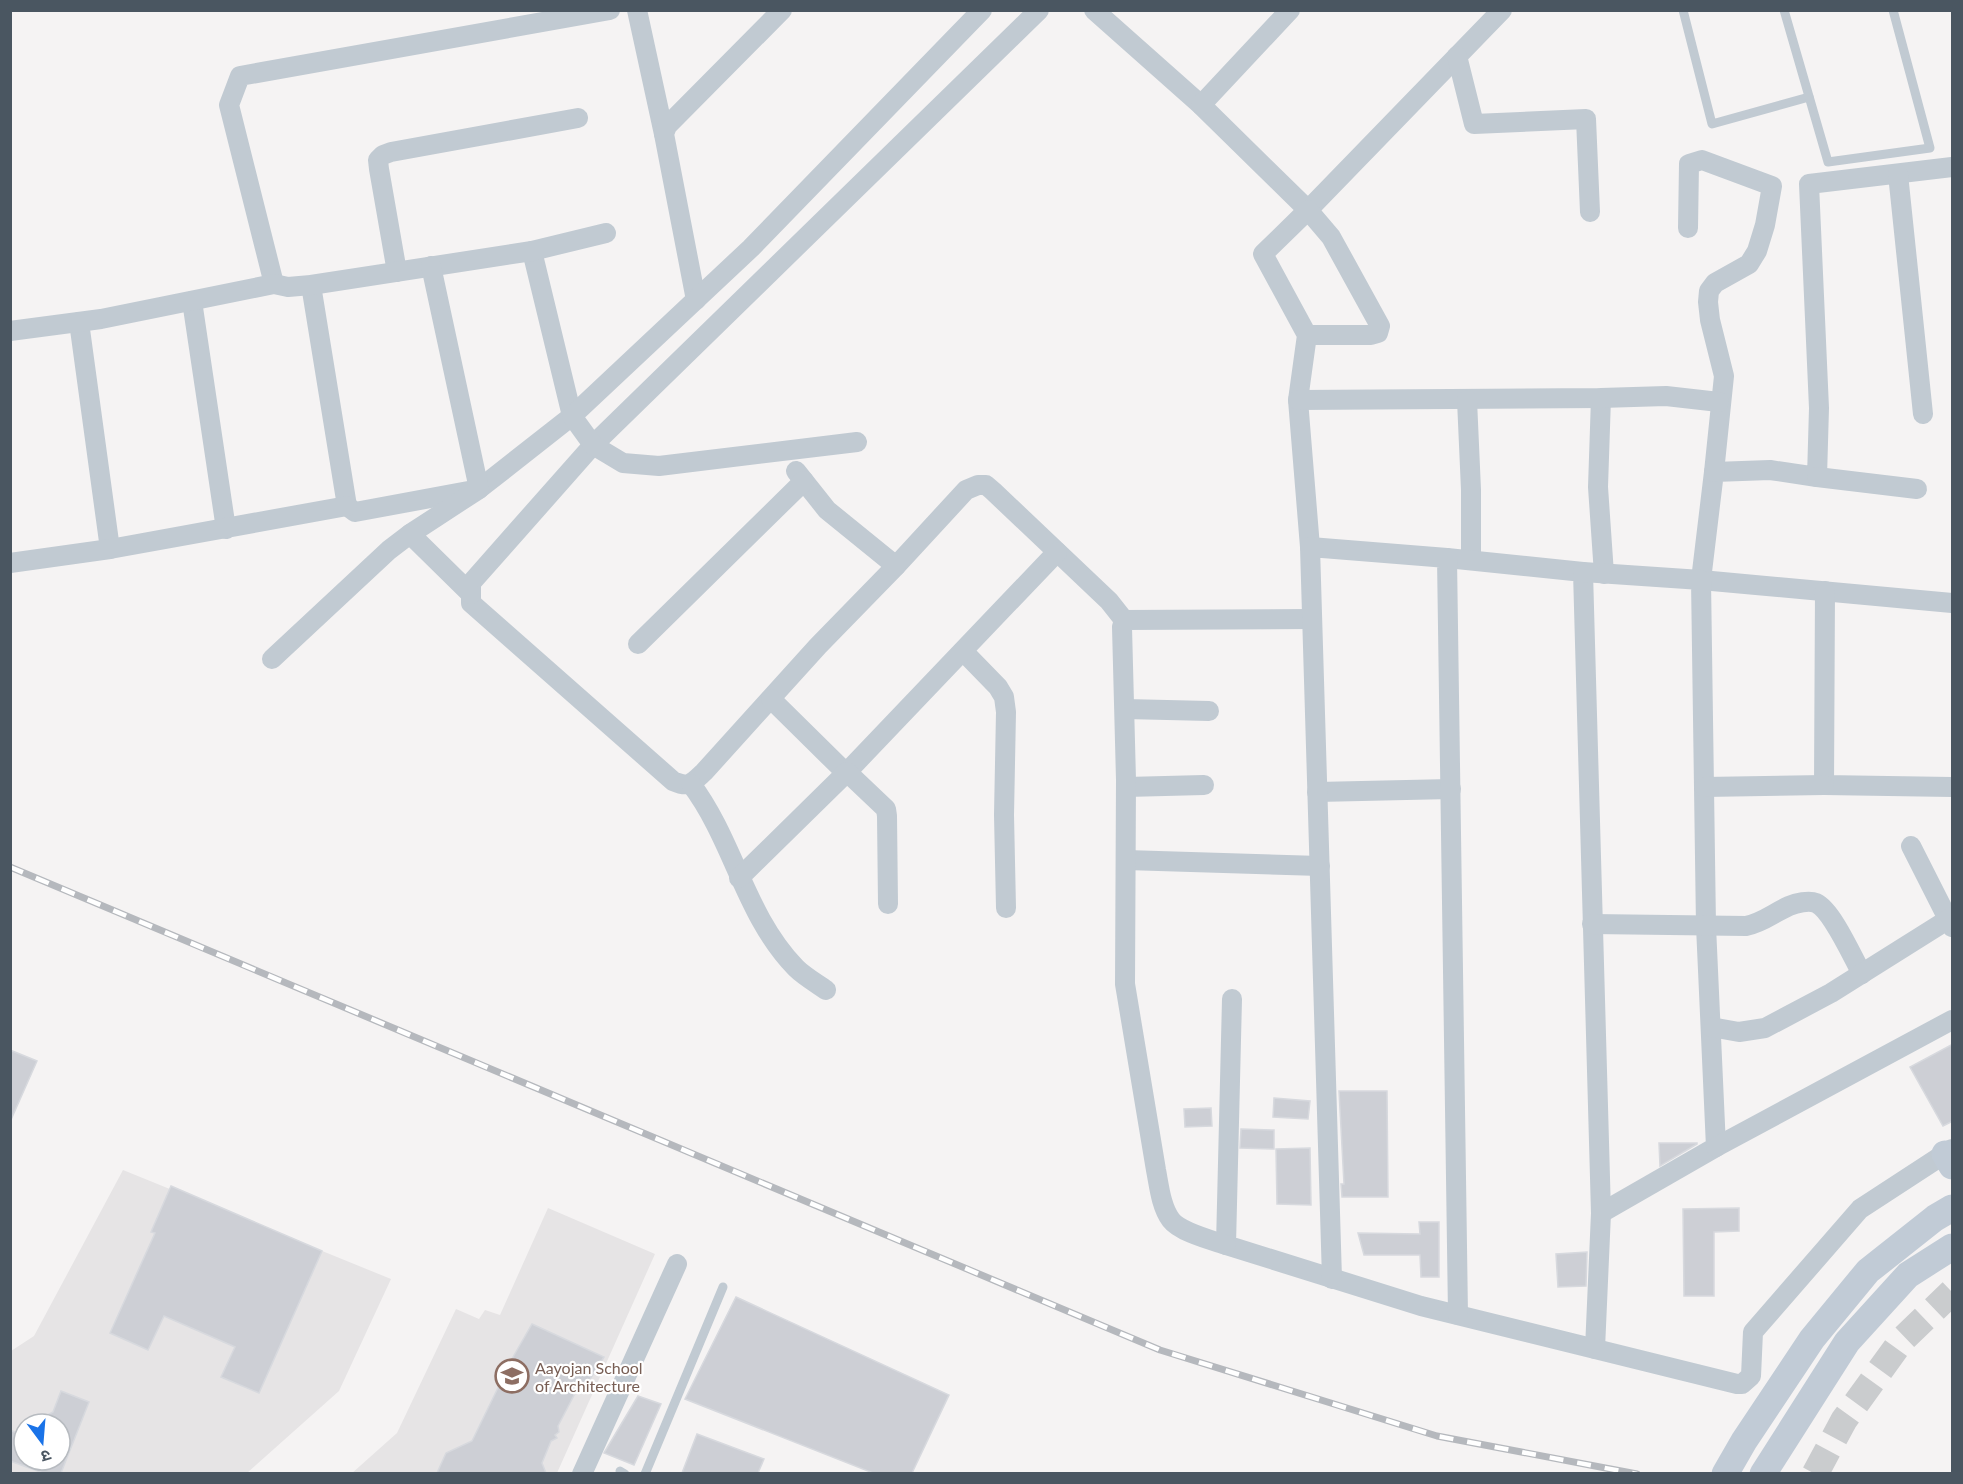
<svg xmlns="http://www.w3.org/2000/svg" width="1963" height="1484" font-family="Lato,'Noto Sans Devanagari',sans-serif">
<rect width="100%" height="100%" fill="#f5f3f3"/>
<g fill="#e6e4e5" fill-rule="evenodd">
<path d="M123,1170L391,1279L339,1391L247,1473L11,1474V1351L34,1336ZM24,1424H60V1460H24Z"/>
<polygon points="548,1208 655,1254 557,1473 351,1474 397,1433 456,1309 479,1319 485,1310 500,1315"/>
</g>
<g fill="#cdcfd5" stroke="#d7d9de" stroke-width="1.5">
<polygon points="1953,1044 1953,1121 1943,1126 1910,1067"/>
<polygon points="10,1050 37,1061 10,1122"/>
<polygon points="1339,1091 1387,1091 1388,1197 1342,1197 1341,1184 1344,1184"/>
<polygon points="1274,1098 1310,1101 1308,1119 1273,1117"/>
<polygon points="1211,1108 1212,1126 1185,1127 1184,1109"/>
<polygon points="1241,1129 1274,1130 1274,1149 1240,1148"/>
<polygon points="1659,1143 1697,1143 1697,1144 1660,1166"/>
<polygon points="1310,1148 1311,1205 1277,1204 1276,1149"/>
<polygon points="171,1186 322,1251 259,1393 221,1377 235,1347 164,1316 148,1350 110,1333 155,1233 151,1232"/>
<polygon points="1739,1208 1739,1231 1714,1232 1714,1296 1684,1296 1683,1209"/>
<polygon points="1419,1222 1439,1222 1439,1277 1421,1277 1420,1255 1364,1255 1358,1233 1420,1234"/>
<polygon points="1587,1252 1586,1286 1558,1287 1556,1254"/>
<polygon points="736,1297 949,1395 912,1473 873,1473 685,1399"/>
<polygon points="532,1324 604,1357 587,1384 581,1382 558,1426 559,1432 555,1435 557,1438 551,1441 542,1463 546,1473 437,1473 446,1453 472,1441 513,1357"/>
<polygon points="61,1391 89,1402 61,1473 43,1473 10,1461 10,1430 24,1436 24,1460 60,1460 60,1424 31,1424 53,1412"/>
<polygon points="638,1396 661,1404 634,1465 604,1453"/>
<polygon points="697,1434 764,1459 758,1473 682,1473"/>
</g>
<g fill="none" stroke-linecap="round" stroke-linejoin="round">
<polyline stroke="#caccce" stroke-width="27" stroke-dasharray="27 14" stroke-linecap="butt" points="1815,1474 1844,1420 1902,1340 1952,1292"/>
<g stroke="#c1cad2" stroke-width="9">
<polyline points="1683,10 1712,124 1809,97"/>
<polyline points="1784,10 1828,162 1930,148 1893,10"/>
<polyline points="620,1471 625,1474"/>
<polyline points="645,1474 723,1287"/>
</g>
<g stroke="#c1cad2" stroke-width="20">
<polyline points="637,10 664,134"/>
<path d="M1039,10L593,445L471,583V603L673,781C689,788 691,784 704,772L818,646L896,566L966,490L978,485H986L993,491L1109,601L1124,620"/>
<polyline points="1094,10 1201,105 1308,210 1502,10"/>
<polyline points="1457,56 1474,124 1586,119 1590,212"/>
<polyline points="1201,105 1290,10"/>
<polyline points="1952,167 1809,184 1819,408 1817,477 1770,470 1714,472 1701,580 1952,603"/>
<polyline points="1898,174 1923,414"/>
<polyline points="1688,228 1689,164 1702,160 1772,186 1765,225 1757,251 1749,264 1715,283 1709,291 1708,302 1710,320 1724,376 1714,472"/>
<polyline points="397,272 379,169 378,160 383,155 391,152 578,118"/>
<polyline points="274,284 229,105 240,76 610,10"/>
<polyline points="311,285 347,506 355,512 479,489 572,416 532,251"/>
<polyline points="696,300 664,134 667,126 782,10"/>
<polyline points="192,301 226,529"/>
<polyline points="79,322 110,549"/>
<polyline points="10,331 101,319 274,284 288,287 311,285 532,251 606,233"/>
<polyline points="1307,335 1371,335 1378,333 1380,326 1331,237 1308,210 1263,254 1307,335 1298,400 1310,547"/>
<polyline points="1601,398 1598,487 1604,574"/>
<polyline points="1298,400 1601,398 1666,396 1719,402"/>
<polyline points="1467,400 1471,490 1471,560"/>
<polyline points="857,442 659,466 623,463 593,445 572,416 751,248 982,10"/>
<polyline points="796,471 827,510 896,566"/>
<polyline points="1817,477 1917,489"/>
<polyline points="410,534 471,594"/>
<polyline points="1447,558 1583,572 1601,1213 1595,1349"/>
<polyline points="10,563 110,549 347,506"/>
<polyline points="1583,572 1701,580 1706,926 1716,1147 1601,1213"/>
<polyline points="1825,591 1824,785 1952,787"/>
<polyline points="638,644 804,481"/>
<polyline points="963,651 998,687 1004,697 1006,712 1004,815 1006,908"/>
<polyline points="272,659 389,550 410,534 479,489 431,266"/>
<polyline points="771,699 840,767 847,772 1057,552"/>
<polyline points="1125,709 1209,711"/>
<path d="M691,784C734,841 745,916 796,968C804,976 816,983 826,990"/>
<polyline points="1126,787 1204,785"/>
<polyline points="1704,787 1824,785"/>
<polyline points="1317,792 1451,789"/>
<polyline points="1911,846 1952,927"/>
<polyline points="1126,860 1320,866"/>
<polyline points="739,878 847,772 886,809 887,816 888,904"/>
<path d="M1592,924L1746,926C1764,922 1773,913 1789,906C1796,903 1809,900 1816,903C1832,910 1853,958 1862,974"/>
<polyline points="1232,999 1226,1245 1421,1306 1737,1384 1742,1384 1751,1376 1753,1332 1860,1209 1952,1149"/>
<polyline points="1711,1027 1739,1032 1765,1028 1831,993 1952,917"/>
<polyline points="1716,1147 1952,1020"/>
<path d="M1226,1245C1211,1240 1180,1232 1171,1220C1161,1207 1159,1185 1156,1170L1125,984L1126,780L1122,627L1124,620L1312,619"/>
<polyline points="1332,1279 1310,547 1447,558 1458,1315"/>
<polyline points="582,1474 677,1264"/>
</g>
<g stroke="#c1cbd6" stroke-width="27">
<polyline points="1945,1154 1952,1166"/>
<polyline points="1725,1474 1744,1441 1812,1339 1868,1271 1935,1218 1952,1208"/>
<polyline points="1763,1474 1847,1342 1908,1275 1952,1247"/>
</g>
<defs>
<polyline id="rail" points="10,867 1160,1350 1437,1436 1637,1474"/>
</defs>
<use href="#rail" stroke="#b5b8bd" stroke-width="7"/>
<use href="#rail" stroke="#fff" stroke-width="4.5" stroke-dasharray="14" stroke-linecap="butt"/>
</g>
<defs>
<symbol id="university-ring" viewBox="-11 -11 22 22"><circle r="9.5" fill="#fff" stroke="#8d6e63" stroke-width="1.5"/><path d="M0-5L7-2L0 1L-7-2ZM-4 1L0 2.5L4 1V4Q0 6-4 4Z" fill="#8d6e63"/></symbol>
</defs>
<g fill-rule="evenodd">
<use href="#university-ring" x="493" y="1357" width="38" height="38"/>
</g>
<g text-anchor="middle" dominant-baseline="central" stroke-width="4.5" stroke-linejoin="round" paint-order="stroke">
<g font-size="16" fill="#785e54" stroke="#fff" text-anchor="start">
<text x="535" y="1367">Aayojan School<tspan x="535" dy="18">of Architecture</tspan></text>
</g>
</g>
<rect width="1963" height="1484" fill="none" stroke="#4a5661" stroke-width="24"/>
<g transform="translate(42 1442) rotate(164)"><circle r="28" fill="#ffffff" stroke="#b7bbc0" stroke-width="1.5"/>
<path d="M0-4.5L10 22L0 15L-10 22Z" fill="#1a73e8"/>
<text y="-9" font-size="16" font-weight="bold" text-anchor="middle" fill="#4a5661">उ</text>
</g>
</svg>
